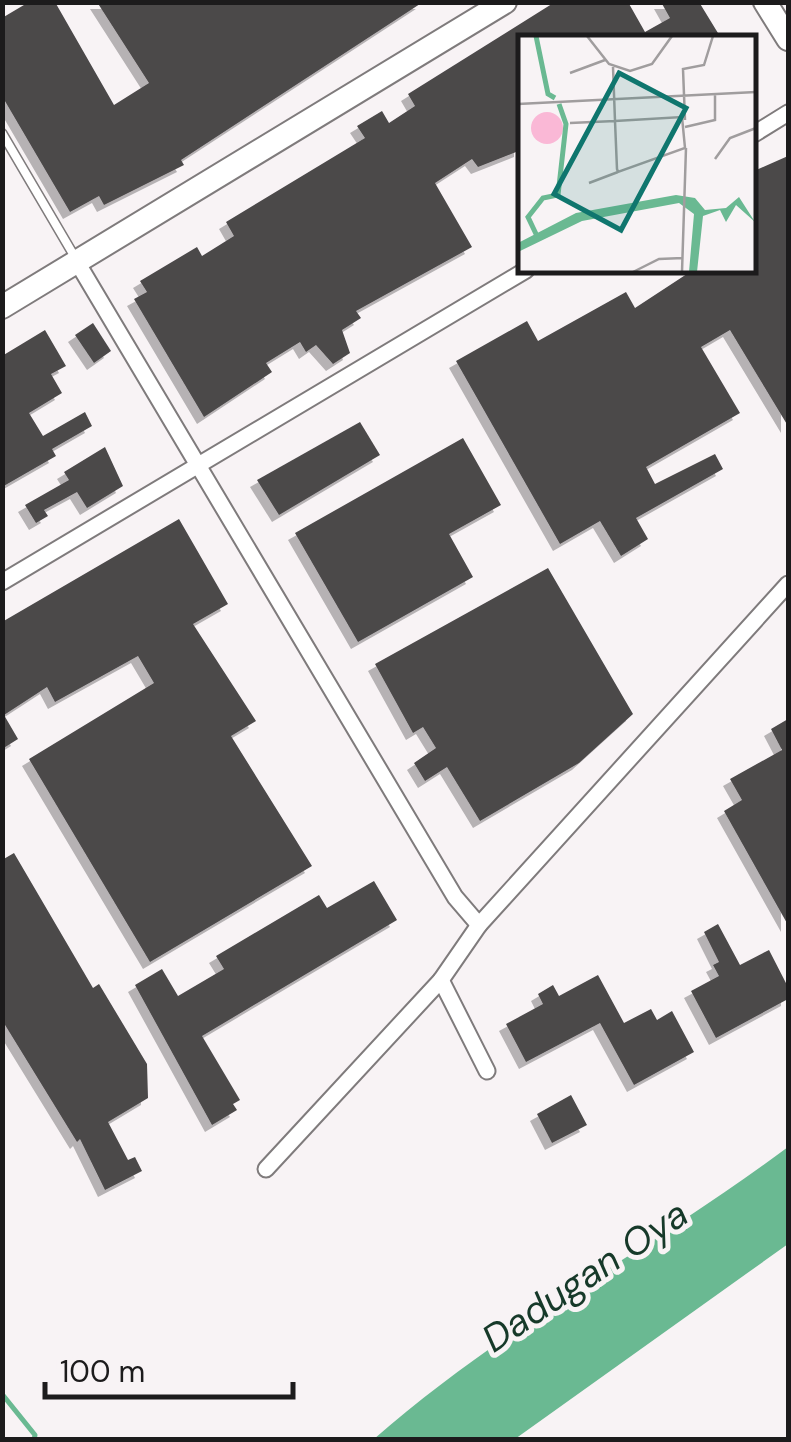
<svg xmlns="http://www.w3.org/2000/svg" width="791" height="1442" font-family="'DM Sans',sans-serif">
<defs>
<filter id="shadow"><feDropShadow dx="-7" dy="7" stdDeviation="0" flood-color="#0004"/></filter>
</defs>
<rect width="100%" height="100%" fill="#f8f3f5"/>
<path fill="#6ab992" d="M788,1147V1244L515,1439H374C502,1327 652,1248 788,1147Z"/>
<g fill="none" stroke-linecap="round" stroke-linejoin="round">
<polyline stroke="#6ab992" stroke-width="5" points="2,1394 35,1435 34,1440"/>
</g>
<g fill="#4b4849" filter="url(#shadow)">
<polygon points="29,2 55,2 114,105 149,83 97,2 423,2 181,160 184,165 104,205 99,196 70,212 2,96 2,18"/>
<polygon points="555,2 628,2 645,32 670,18 661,2 699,2 721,38 521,38 521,150 478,167 472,159 435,183 472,247 356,311 361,318 342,330 350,353 333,364 316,345 306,352 300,342 266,363 272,372 204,417 134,299 147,292 140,281 197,247 202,256 234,236 226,222 365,138 357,126 382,111 389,123 415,106 408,94"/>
<polygon points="788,156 788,426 730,330 701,347 740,413 646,467 655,484 715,454 723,469 636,518 648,539 621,556 600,521 560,544 456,361 527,321 538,341 626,292 635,308 693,270 754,270 754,171"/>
<polygon points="93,323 111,351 94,363 75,335"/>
<polygon points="45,330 66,366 51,374 62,393 29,413 43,436 85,412 92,426 52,449 56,456 2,487 2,356"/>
<polygon points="360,422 380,455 279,515 257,480"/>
<polygon points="463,438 501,505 449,534 473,577 358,642 295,533"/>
<polygon points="105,447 123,486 87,508 77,492 44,510 48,516 36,523 25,505 69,480 64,472"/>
<polygon points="179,519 228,604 193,624 256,721 231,736 312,866 150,962 29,759 154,683 138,656 55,702 47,687 4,715 18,739 2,749 2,622"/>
<polygon points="548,568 633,714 579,763 480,821 447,767 425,781 414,763 436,748 423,727 413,733 375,664"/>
<polygon points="788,719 788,925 724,811 742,800 730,779 782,750 771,729"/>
<polygon points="14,853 93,988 99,984 147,1064 148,1098 108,1122 128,1160 135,1157 142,1171 105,1190 80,1139 77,1142 2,1020 2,860"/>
<polygon points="374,881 397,920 202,1036 240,1100 233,1104 237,1110 212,1125 135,985 162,969 178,996 224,969 216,956 319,895 327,908"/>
<polygon points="718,924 740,965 769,950 788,987 788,999 716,1038 691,991 719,976 713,965 719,962 704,932"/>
<polygon points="598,975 624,1023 651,1009 657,1020 672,1011 694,1052 634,1085 600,1023 526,1062 506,1024 543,1004 538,994 553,985 559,996"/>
<polygon points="571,1095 587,1125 552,1143 537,1114"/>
</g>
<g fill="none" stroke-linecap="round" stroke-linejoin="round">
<defs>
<polyline id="lane" points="2,133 76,259"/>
<g id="street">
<polyline points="754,134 788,113"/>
<polyline points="77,262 455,897 479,925 788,584"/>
<polyline points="2,582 526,270"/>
<polyline points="441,980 487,1071"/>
<polyline points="266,1169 441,980 479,925"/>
</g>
<g id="secondary">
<polyline points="765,2 788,39"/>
<polyline points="2,307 505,2"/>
</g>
</defs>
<use href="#lane" stroke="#7f7b7c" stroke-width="11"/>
<use href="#street" stroke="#7f7b7c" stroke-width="19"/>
<use href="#secondary" stroke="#7f7b7c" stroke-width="26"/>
<use href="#lane" stroke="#fff" stroke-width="8"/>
<use href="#street" stroke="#fff" stroke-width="15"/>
<use href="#secondary" stroke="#fff" stroke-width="22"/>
</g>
<g text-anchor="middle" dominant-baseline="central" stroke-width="10" stroke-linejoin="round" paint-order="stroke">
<g font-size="38" font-style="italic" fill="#163929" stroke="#f8f3f5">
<text transform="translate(585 1276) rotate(-34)">Dadugan Oya</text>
</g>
</g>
<g transform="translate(518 35)">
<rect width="238" height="238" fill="#f8f3f5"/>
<path d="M13 93a16 16 0 1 1 32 0a16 16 0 1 1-32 0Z" fill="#fab8d6"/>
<path d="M158,160L177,163L187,175L208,173L221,162L237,187L218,170L208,187L202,175L185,181L179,237H171L176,179L161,168L64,186L0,217V208L58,178Z" fill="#6ab992"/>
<path fill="none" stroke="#6ab992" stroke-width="5" d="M18,1L30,59L37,63M19,201L10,182L25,163L40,160L48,89L41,69"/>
<path fill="none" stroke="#a09d9e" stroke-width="2.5" d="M69,1L91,29L112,36L134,29L154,1M52,38L87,25M0,69L238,57M167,85L165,34L186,30L195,1M52,88L97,86L164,82L167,113L100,137L99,134L97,86L95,32M167,92L197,85V58M197,124L212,103L238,93M71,148L100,137M115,237L141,224L165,223M164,237L168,113"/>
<path fill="#0f766e" fill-opacity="0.15" stroke="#0f766e" stroke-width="5" d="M101,38L168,73L103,195L36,159Z"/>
<rect width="238" height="238" fill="none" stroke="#1c1b1c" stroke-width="5"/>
</g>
<rect width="791" height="1442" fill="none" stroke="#1c1b1c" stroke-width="10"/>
<path d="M45 1382v15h248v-15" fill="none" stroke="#1c1b1c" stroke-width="5"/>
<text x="60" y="1382" font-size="30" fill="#1c1b1c" stroke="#f8f3f5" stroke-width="8" paint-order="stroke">100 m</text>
</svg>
